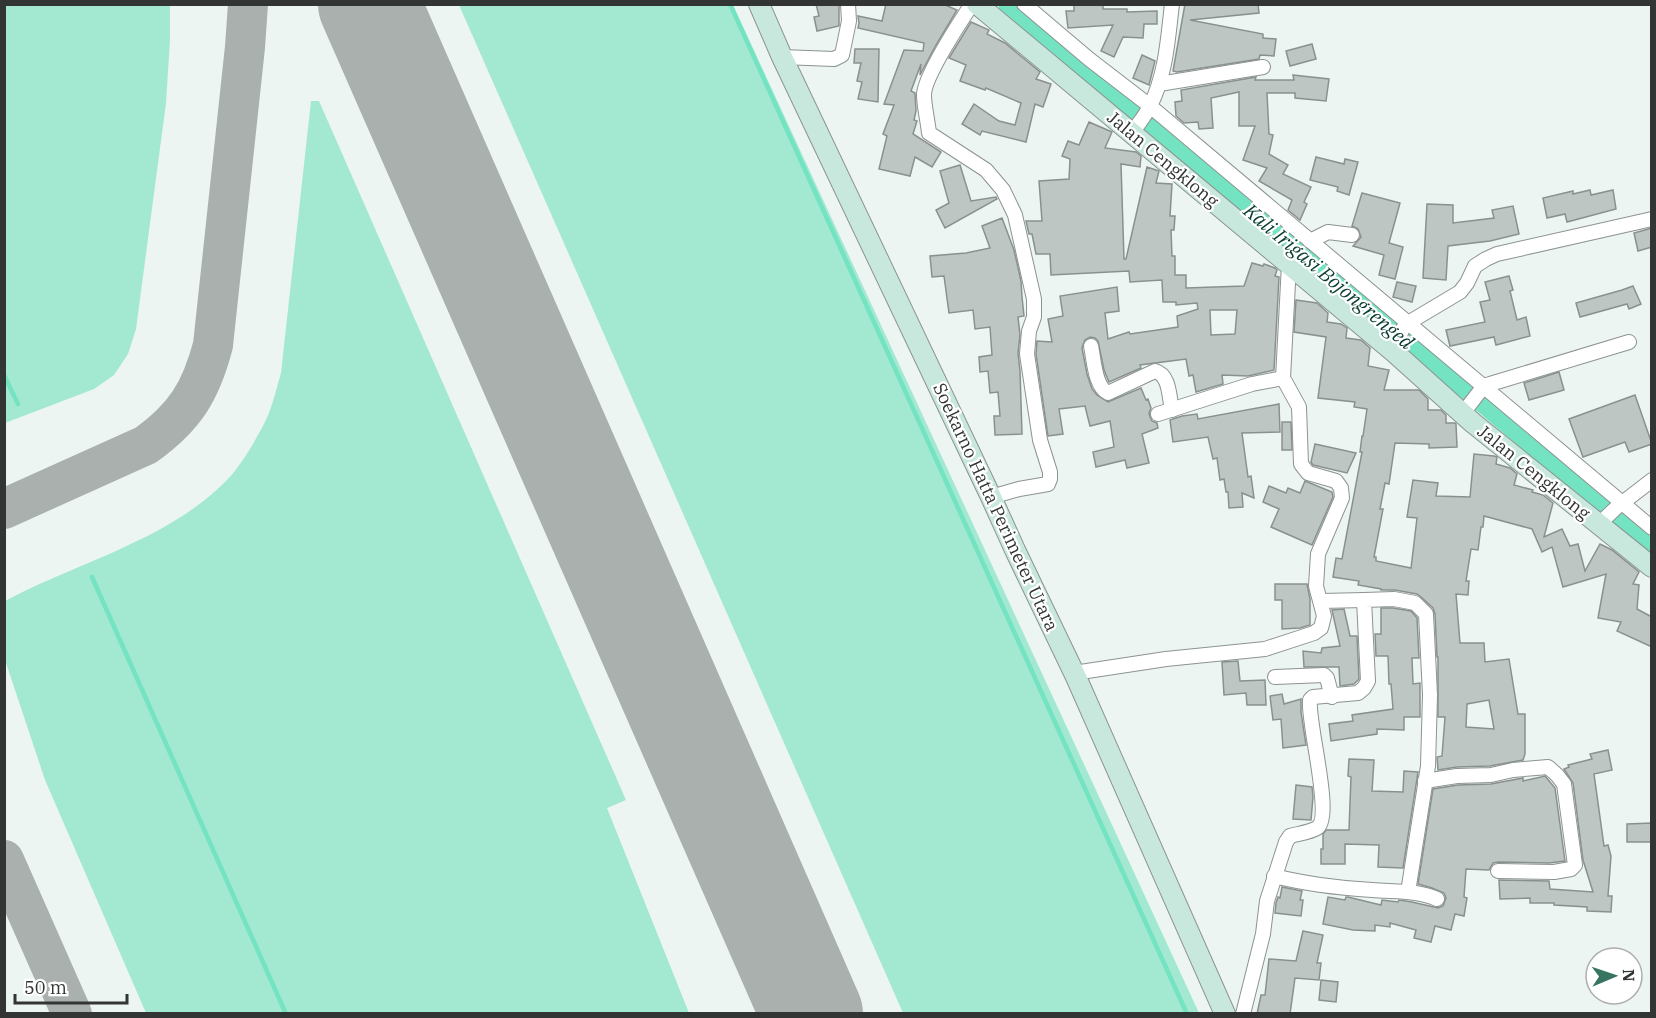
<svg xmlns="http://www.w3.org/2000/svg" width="1656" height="1018" font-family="'IBM Plex Serif',serif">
<rect width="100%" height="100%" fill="#edf5f2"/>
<g fill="#a3e8d0">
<polygon points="5,4 170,5 170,40 166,103 136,329 128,354 114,375 94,389 5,423"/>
<polygon points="459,5 733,5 1199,1013 903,1013"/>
<path d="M311,101H319L626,800L607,808L689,1013H146L45,780L5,660V601C76,563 166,541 225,482C240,468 261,432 269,413C274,400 277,386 281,373Z"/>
</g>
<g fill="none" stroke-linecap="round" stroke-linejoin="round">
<g stroke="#74e3c1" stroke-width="4.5">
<polyline points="730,4 1187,1014"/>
<polyline points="4,375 18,404"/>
<polyline points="92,577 286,1014"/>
</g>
<polyline stroke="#74e3c1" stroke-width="16" points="1006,4 1652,548"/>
<g stroke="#aab0ae" stroke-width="40">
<path d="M4,509L146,445C185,417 201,391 213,345L245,47L248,4"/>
<polyline points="4,860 72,1014"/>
</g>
<polyline stroke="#aab0ae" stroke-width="102" points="369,4 812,1014"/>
</g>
<g fill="#bec6c3" stroke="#89918e" stroke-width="1.5" fill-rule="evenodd">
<polygon points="816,4 839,4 839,26 817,31 814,17 819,16"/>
<polygon points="886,4 943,4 957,10 936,45 920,75 921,64 911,91 915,93 916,111 914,120 917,121 913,134 941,152 932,167 915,157 910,176 879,169 887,136 883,134 894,105 884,104 904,50 923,51 924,43 858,28 859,23 858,16 882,21"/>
<polygon points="1074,4 1103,4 1103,9 1127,9 1127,12 1157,11 1157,24 1144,24 1143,38 1123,37 1114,57 1101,51 1113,25 1068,28 1066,11 1074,11"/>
<polygon points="1185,4 1258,4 1259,13 1190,20 1263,34 1263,38 1276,39 1274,56 1260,55 1259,59 1177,72 1173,71"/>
<polygon points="971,22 989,30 987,34 1005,43 1040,72 1036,79 1051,84 1043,107 1035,104 1026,142 982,131 980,135 962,124 974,104 999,121 1015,125 1021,103 986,88 985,90 960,81 966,65 949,58"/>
<polygon points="1312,44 1316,59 1290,66 1286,51"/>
<polygon points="855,49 879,49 878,102 858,99 862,82 857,81 861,63 854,63"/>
<polygon points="1142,55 1155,61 1149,85 1133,78"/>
<polygon points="1293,75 1329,79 1326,101 1295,98 1295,93 1267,93 1269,134 1273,135 1269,154 1288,165 1283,174 1311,187 1304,202 1307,204 1300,220 1288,210 1292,200 1259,181 1267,168 1243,160 1255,126 1239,126 1239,92 1211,98 1213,128 1199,129 1198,122 1184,123 1176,116 1175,102 1182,101 1181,90 1256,77 1255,80 1294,80"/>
<path d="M1089,122L1112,132L1105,148L1136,152L1141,156L1140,167L1121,164L1124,259H1126L1147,167L1159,171L1156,183L1172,184L1170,216H1175L1174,230H1171L1172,256H1175V275H1186V288L1244,286L1252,263L1263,266L1264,264L1275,268L1277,270L1275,276L1279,277L1274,370L1248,376L1222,375L1223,384L1196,392L1193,375L1189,376L1186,359L1140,365L1141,368L1109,382L1104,370L1098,341L1095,338L1090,337L1085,340L1082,348L1087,374L1092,389L1097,395L1108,402L1141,388L1146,400L1148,399L1151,408L1149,413L1150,417L1152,421L1157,423L1158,428L1142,434L1149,463L1127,468L1125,460L1096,467L1093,452L1114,447L1110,421L1090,426L1085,406L1059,409L1063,434L1048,436L1036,354L1037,341L1052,342L1048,319L1063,316L1060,296L1117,287L1119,311L1105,313L1108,339L1129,332L1130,334L1178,327L1177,316L1198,309L1197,303L1176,305V302H1163L1162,280L1130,282L1129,271L1051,275L1050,254H1036L1032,234H1029L1026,221H1042L1039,181L1069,179L1070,159L1062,156L1068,141L1079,145ZM1210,310H1237L1235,334L1211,335Z"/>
<polygon points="1316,157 1344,164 1345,159 1358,162 1349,195 1337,191 1338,187 1310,180"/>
<polygon points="960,165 971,201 996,197 997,199 945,228 936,210 949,203 940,171"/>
<polygon points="1590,190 1591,195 1613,190 1616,209 1567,222 1565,214 1547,218 1543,198 1573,191 1573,194"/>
<polygon points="1362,193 1400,203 1389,243 1403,247 1395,279 1379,275 1384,255 1353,246 1361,237 1358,229 1352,226"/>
<polygon points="1427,204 1453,205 1453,223 1494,218 1492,210 1513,206 1519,234 1490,241 1448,246 1446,280 1423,278"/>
<polygon points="1002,218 1014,250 1021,281 1022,297 1024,316 1018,317 1020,335 1018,353 1020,371 1022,434 995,435 994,416 1000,416 998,392 990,393 988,371 980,372 979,357 992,355 990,327 975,329 973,310 949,313 944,276 932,277 930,256 966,253 990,248 982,226"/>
<polygon points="1652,228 1652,247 1638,251 1634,233"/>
<polygon points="1509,276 1513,290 1510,291 1517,320 1526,317 1530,336 1496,345 1494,337 1450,346 1446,330 1485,322 1480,302 1490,300 1485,282"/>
<polygon points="1397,282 1416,286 1412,302 1393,297"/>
<polygon points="1633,286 1641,304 1629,309 1627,304 1580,317 1576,303 1622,290"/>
<path d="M1296,300L1317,303L1328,313L1327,322L1341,324L1347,328L1346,338L1361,340L1370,348L1368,366L1389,370L1384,390H1419L1428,399V410H1441L1446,415V423H1455L1456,424L1457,447L1429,448V444L1395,443L1389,484L1385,483L1380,509H1383L1374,557H1376V561L1411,568L1417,518L1407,517L1413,480L1438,483L1436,496L1470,497L1474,454L1494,456L1497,457L1496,464L1510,468L1517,474L1514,485L1533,490L1532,492L1543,495L1553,503L1544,537L1562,529L1570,546L1578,544L1585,571L1600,544L1612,550L1639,572L1633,584L1639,585L1637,609L1652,617V647L1617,631L1621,622L1598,618L1606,574L1563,587L1552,547L1542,552L1532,529L1484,516L1483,527H1481L1478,550L1471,549L1466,581H1469L1468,595L1456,594L1460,643H1484L1485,662L1509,659L1518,714H1525V754L1523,760L1490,766L1457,767L1438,770L1437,757L1442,756L1445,717H1438V657H1437L1435,614L1433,608L1421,597L1417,594L1395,590H1381V589L1358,585L1359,581L1333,577L1336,558L1342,559L1362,452H1360L1362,436H1363L1367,409L1354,407L1355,402L1318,398L1326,337L1294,332ZM1489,700L1494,729L1466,727L1467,704Z"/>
<polygon points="1559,372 1564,390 1529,400 1524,383"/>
<polygon points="1635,395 1652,444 1629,452 1625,442 1583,457 1569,419"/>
<polygon points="1279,404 1280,432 1242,433 1248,477 1251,476 1254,498 1242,493 1243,507 1229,508 1228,492 1226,492 1224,479 1220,480 1217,458 1213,459 1208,437 1173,442 1170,420 1182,416 1197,414 1198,419"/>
<polygon points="1282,422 1291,422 1292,450 1282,450"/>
<polygon points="1315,444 1356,453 1347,473 1313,465 1311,462"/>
<polygon points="1305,481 1332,492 1333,497 1312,545 1271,527 1279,509 1263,502 1269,486 1286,493 1288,488 1300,493"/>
<polygon points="1275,584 1307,584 1310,599 1310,625 1300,628 1282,629 1282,600 1275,600"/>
<polygon points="1381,608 1393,608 1411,611 1417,618 1419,658 1412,658 1413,684 1420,683 1420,717 1404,717 1404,730 1377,729 1377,734 1331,741 1329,724 1353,721 1352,715 1393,709 1391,684 1389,684 1388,656 1376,656 1375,634 1381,634"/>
<polygon points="1344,609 1350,636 1357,636 1359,679 1354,684 1340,686 1339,667 1304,667 1303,651 1321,653 1322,648 1340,646 1332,610"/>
<polygon points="1238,661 1240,681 1265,680 1266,705 1247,705 1246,693 1224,695 1222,662"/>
<polygon points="1282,694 1284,704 1301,699 1301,712 1306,745 1283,748 1281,719 1273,720 1270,696"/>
<polygon points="1608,750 1612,770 1594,774 1604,846 1608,845 1611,856 1608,896 1612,896 1611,912 1587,911 1587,907 1554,905 1554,903 1530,903 1530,898 1500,899 1499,880 1549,881 1550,889 1593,892 1583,860 1573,783 1564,769 1569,767 1568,765 1592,759 1590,754"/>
<polygon points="1349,759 1374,760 1372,791 1403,792 1404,771 1418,772 1403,868 1378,867 1379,845 1345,844 1345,864 1321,864 1321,849 1323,849 1323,834 1326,830 1349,830 1351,777 1348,776"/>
<polygon points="1545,776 1555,788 1565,861 1549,863 1498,862 1493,863 1489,870 1466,869 1464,897 1467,898 1464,916 1455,914 1451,930 1435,926 1431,942 1414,938 1416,930 1390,923 1390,927 1375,925 1375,931 1353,930 1323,924 1328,897 1345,900 1346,897 1348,897 1381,905 1382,900 1398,902 1399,900 1412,902 1438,908 1443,906 1446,898 1444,893 1432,888 1418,884 1433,789 1458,785 1491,784 1523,778 1523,781"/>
<polygon points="1296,785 1312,787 1313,797 1311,820 1293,819"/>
<polygon points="1652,823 1652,842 1627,842 1627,824"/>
<polygon points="1282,887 1302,891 1300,900 1303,900 1301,916 1275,913 1276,903 1278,897 1280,898"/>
<polygon points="1303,931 1323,935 1317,963 1321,963 1319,980 1295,978 1290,1014 1257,1014 1261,995 1265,995 1269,959 1296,961"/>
<polygon points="1321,980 1338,982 1336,1002 1319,1000"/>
</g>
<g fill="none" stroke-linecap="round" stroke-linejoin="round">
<defs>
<g id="street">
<path d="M972,4C960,22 924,77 924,95C924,106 928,122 929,133L986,170L1003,190L1015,215L1034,299V317L1029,331L1027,354L1040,440L1050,472V479L1048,484L1019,489L991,497"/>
<polyline points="1024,4 1089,59 1150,106 1652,528"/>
<polyline points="782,57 834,59 842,55 849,21 848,4"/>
<polyline points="1159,84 1263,67"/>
<path d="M1132,133C1138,124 1146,115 1150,106C1166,75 1168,38 1172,4"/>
<polyline points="1310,241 1328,232 1352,235"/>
<path d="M1091,346C1094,360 1095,387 1108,393L1155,371C1170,375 1169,397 1172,410"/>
<polyline points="1394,352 1402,330 1408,323 1460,292 1467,283 1475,266 1486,259 1497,254 1652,219"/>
<polyline points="1463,413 1484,386 1490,384 1629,342"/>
<polyline points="1158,414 1252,384 1283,378"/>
<polyline points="1599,524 1617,507 1652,480"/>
<polyline points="1321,601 1364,600"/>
<polyline points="1074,673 1166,659 1265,649 1314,633 1321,628 1324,616 1316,586 1318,554 1342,498 1341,488 1336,481 1308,473 1301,464 1299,407 1283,378 1289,264"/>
<polyline points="1275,677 1324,675 1327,678 1332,697"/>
<polyline points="1425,781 1457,776 1491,775 1513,770 1548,767 1557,775 1564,784 1575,865 1571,869 1554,872 1498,871"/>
<path d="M1274,876C1306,884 1339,888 1372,890C1394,892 1417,890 1437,899"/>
<path d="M1243,1014L1263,934L1267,901L1286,842L1290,836C1297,834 1311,832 1317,828C1334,817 1307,722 1310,700L1313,697L1358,693L1364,688L1368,681L1364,600L1394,599L1415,603L1426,614L1430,695L1428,766L1408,892"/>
</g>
<g id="secondary">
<polyline points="759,4 782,57 991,497 1015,550 1076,677 1225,1014"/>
<polyline points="977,4 1394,352 1473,423 1652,567"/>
</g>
</defs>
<use href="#street" stroke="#8c9390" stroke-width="16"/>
<use href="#secondary" stroke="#8c9390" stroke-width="22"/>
<use href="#street" stroke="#fff" stroke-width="14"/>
<use href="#secondary" stroke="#c8e8de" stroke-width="20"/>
</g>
<g text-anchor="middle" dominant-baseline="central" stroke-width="4.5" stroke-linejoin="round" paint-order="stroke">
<g font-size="18" fill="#323534" stroke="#fff">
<text transform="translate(1163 159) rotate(40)">Jalan Cengklong</text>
<text transform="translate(1534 472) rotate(39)">Jalan Cengklong</text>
<text transform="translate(996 507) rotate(65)">Soekarno Hatta Perimeter Utara</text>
</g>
<g font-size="20" font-style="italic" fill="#093d30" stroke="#fff">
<text transform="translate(1329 276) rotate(40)">Kali Irigasi Bojongrenged</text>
</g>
</g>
<rect width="1656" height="1018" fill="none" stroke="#323534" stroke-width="12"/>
<g transform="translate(1614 976) rotate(88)"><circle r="28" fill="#ffffff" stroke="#adaeae" stroke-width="1.5"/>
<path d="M0-4.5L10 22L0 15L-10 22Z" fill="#377562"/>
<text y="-9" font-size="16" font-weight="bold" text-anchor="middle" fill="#323534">N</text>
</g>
<path d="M15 994v9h112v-9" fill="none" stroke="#323534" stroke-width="3"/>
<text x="24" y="994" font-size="18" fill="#323534" stroke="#ffffff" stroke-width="4.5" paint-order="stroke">50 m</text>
</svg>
